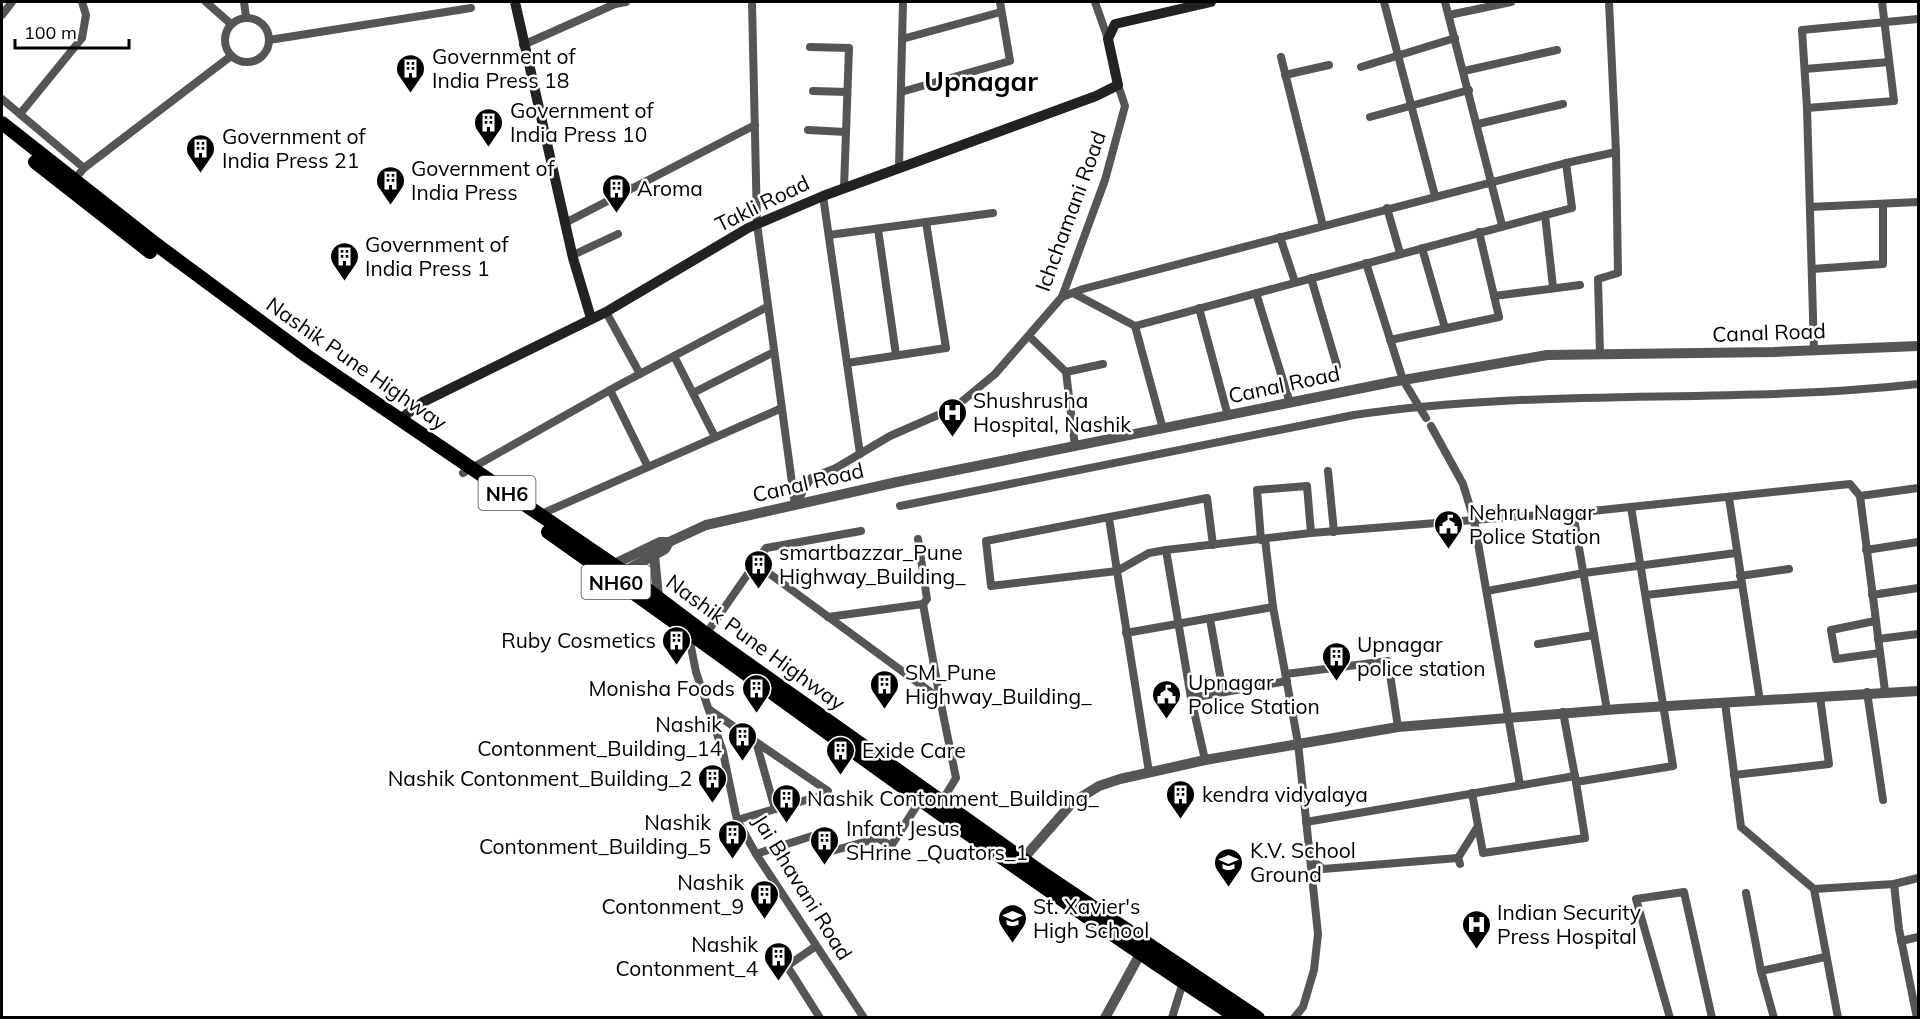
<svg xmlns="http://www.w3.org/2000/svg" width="1920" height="1019" font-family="Mulish,sans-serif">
<rect width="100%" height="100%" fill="#fff"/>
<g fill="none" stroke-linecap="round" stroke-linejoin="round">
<g stroke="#555" stroke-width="8">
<polyline points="206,2 231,24"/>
<polyline points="244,2 246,17"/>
<polyline points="752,2 757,224 795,505"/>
<polyline points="1095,2 1108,39"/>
<polyline points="1384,2 1435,196"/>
<polyline points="1445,2 1502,225"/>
<polyline points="615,4 626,2"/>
<polyline points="2,15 12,2"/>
<polyline points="1449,15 1511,2"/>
<circle cx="247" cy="40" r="22"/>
<polyline points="902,39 1001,12"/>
<polyline points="269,40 471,8"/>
<polyline points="523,45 615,4 615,2"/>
<polyline points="810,47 849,48 844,188"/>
<polyline points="1281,57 1323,226"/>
<polyline points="1361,67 1455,38"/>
<polyline points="1805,69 1889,62"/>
<polyline points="1464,71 1557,50"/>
<polyline points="1285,75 1329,65"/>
<polyline points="813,91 847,92"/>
<polyline points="901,92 1010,61 1000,2"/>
<polyline points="2,99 84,168 74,180"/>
<polyline points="1807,108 1802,30 1918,19"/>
<polyline points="20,114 82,38 86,15 82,2"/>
<polyline points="1370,117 1469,90"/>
<polyline points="1478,124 1563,104"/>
<polyline points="808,130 846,132"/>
<polyline points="1566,163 1616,152 1609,2"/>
<polyline points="899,167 903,2"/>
<polyline points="84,168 231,56"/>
<polyline points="823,196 860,454"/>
<polyline points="1810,207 1918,202"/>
<polyline points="1387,208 1400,253"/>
<polyline points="1545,215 1553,287"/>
<polyline points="565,223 755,125"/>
<polyline points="878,229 896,355"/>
<polyline points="829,235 993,213"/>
<polyline points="1280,237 1295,282"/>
<polyline points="1422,248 1445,328"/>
<polyline points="573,255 618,234"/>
<polyline points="1366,263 1403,380 1426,418"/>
<polyline points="1812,269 1883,264 1883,204"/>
<polyline points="1311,278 1337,366"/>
<polyline points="1073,293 1135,326"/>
<polyline points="1256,293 1290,403"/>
<polyline points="1494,296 1580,285"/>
<polyline points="1062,297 1083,289 1566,163 1572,208 1135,326 1163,429"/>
<polyline points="1199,308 1228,416"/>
<polyline points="606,312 640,374"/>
<polyline points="1029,336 1066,372 1075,446"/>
<polyline points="1390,340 1499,317 1479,232"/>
<polyline points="1814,351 1807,108 1894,101 1882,2"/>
<polyline points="1600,354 1598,279 1618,273 1616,152"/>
<polyline points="674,356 715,437"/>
<polyline points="847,363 946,348 926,222"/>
<polyline points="1066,372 1103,364"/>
<polyline points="610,390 648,467"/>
<polyline points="693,393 774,352"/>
<polyline points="1431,426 1463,484 1474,520 1592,511 1850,484 1860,496 1885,691"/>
<polyline points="1328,471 1334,532"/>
<polyline points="463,473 619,385 767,307"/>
<polyline points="1860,496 1918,488"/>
<polyline points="1729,498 1760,701"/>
<polyline points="795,505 811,478 836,468 890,436 954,408 995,374 1062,297 1105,180 1125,106 1118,85"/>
<path d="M900,506L1354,415C1540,387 1731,405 1918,384"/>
<polyline points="1573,513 1607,710"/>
<polyline points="539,515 782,408"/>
<polyline points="1109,518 1117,571 991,586 986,541 1207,498 1213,545"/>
<polyline points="918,539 927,599 923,604"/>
<polyline points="1265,539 1273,607 1298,743 1318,934 1314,970 1303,1007 1294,1018"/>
<polyline points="1261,540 1257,490 1307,486 1311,533"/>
<polyline points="1166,550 1191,698 1205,760"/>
<polyline points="1866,550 1918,542"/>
<polyline points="755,563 940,699 956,778 942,801"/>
<polyline points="1740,576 1789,569"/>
<polyline points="1487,591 1584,573 1736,553"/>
<polyline points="1646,595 1741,584"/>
<polyline points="1872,595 1918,588"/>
<polyline points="828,617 923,604 940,699"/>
<polyline points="1210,619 1223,692"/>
<polyline points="1875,621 1831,630 1836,659 1880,653"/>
<polyline points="688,632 696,672 723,752 737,820 756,854 864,1018"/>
<polyline points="1126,633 1273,607"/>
<polyline points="706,634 766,548 861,531"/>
<polyline points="1878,639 1918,634"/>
<polyline points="1538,644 1594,635"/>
<polyline points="1286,674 1388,661 1398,727"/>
<polyline points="1867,692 1883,800"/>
<polyline points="1191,698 1287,681"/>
<polyline points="1725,703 1741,827 1814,889 1838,1018"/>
<polyline points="710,710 756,742 775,809"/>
<polyline points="1563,712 1576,782 1673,766 1631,507"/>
<polyline points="1149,772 1117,571 1149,553 1166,550 1311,533 1474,520 1520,785"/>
<polyline points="1734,775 1829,764 1820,697"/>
<polyline points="1472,793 1483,853 1585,838 1576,782"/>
<polyline points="737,820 827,794 828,791 756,742"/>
<polyline points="1306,822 1575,776"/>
<polyline points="756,854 812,836 825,853 878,838 891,846 921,799"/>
<polyline points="1310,858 1323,869 1458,858"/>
<polyline points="1460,864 1458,858 1478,826"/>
<polyline points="1894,884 1899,929 1917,1018"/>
<polyline points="1814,889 1894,884 1918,878"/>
<polyline points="1746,893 1761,971 1774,1018"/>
<polyline points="1901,941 1918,937"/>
<polyline points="816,946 787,966 820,1018"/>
<polyline points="1761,971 1825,957"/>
<polyline points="1172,1018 1183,982"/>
<polyline points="1670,1018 1636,899 1684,892 1712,1018"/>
</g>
<g stroke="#555" stroke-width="10">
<polyline points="654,555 658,597"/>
<polyline points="608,567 660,542 669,542 706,525 897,482 1392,382 1547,355 1774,352 1918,346"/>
<polyline points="618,575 665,549 669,542"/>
<polyline points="1023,859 1073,802 1099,786 1120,779 1205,760 1398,727 1619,709 1918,691"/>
<polyline points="1105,1018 1144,947"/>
</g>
<g stroke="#222" stroke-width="10">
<polyline points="515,2 573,258 591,318"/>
<polyline points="400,419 423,402 606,312 748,228 823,196 1096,96 1118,85 1108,39 1115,24 1211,2"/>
</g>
<g stroke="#000" stroke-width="14">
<polyline points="2,123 157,245 307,356 624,572 706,634 1038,870 1258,1018"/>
<polyline points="35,162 150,252"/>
<path d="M548,532C778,694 1002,865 1238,1018"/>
</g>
</g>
<defs>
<symbol id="building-pin" viewBox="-11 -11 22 30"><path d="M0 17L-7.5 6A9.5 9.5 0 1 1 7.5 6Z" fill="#000" stroke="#fff"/><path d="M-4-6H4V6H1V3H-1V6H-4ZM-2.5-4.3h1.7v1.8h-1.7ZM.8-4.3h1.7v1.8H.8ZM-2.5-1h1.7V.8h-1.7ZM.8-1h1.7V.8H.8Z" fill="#fff"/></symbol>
<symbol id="hospital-pin" viewBox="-11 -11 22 30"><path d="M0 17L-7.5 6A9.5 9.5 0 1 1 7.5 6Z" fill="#000" stroke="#fff"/><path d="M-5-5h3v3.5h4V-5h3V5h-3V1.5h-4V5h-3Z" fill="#fff"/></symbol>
<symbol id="civic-pin" viewBox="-11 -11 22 30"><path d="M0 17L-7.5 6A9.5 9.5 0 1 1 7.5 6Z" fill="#000" stroke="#fff"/><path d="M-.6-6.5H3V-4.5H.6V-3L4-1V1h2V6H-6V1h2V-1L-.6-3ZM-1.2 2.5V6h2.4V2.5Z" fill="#fff"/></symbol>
<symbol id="school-pin" viewBox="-11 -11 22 30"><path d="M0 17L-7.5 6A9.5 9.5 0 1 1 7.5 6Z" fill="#000" stroke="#fff"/><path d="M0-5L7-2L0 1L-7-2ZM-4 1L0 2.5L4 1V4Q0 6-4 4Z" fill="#fff"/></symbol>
</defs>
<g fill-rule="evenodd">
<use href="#building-pin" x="394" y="52" width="33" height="45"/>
<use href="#building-pin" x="472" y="106" width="33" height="45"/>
<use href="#building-pin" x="184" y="132" width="33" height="45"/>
<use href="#building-pin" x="374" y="164" width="33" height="45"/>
<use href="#building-pin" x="600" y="172" width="33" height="45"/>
<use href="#building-pin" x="328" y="240" width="33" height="45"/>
<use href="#hospital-pin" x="936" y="396" width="33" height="45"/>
<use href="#civic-pin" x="1432" y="508" width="33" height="45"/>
<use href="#building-pin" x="742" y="548" width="33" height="45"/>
<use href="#building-pin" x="660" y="624" width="33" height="45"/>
<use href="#building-pin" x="1320" y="640" width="33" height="45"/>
<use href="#building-pin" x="868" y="668" width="33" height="45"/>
<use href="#building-pin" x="740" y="672" width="33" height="45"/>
<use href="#civic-pin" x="1150" y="678" width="33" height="45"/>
<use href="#building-pin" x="726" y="720" width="33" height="45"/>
<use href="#building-pin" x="824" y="734" width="33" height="45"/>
<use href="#building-pin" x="696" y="762" width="33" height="45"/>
<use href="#building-pin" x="1164" y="778" width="33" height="45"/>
<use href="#building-pin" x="770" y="782" width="33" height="45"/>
<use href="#building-pin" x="716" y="818" width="33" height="45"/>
<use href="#building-pin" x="808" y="824" width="33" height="45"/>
<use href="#school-pin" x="1212" y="846" width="33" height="45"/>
<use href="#building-pin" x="748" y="878" width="33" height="45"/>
<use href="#school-pin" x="996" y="902" width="33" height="45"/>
<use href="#hospital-pin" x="1460" y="908" width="33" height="45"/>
<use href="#building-pin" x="762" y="940" width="33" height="45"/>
</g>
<g text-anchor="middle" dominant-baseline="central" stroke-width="5" stroke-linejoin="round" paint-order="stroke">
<g fill="#fff" stroke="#4c4c4c" stroke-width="1.5">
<rect x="478.5" y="476" width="57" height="34" rx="4.5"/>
<rect x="581.5" y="565" width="69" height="34" rx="4.5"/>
</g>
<g font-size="20" font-weight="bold" fill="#000">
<text x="507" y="493">NH6</text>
<text x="616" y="582">NH60</text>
</g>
<g font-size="21" fill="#000" stroke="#fff" text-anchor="start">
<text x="432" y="56">Government of<tspan x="432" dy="24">India Press 18</tspan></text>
<text x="510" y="110">Government of<tspan x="510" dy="24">India Press 10</tspan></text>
<text x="222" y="136">Government of<tspan x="222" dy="24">India Press 21</tspan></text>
<text x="411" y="168">Government of<tspan x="411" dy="24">India Press</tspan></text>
<text x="637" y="188">Aroma</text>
<text x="365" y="244">Government of<tspan x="365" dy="24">India Press 1</tspan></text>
<text x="973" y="400">Shushrusha<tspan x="973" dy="24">Hospital, Nashik</tspan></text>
<text x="1469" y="512">Nehru Nagar<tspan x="1469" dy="24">Police Station</tspan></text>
<text x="779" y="552">smartbazzar_Pune<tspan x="779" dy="24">Highway_Building_</tspan></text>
<text x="656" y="640" text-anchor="end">Ruby Cosmetics</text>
<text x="1357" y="644">Upnagar<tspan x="1357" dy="24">police station</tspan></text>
<text x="905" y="672">SM_Pune<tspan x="905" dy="24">Highway_Building_</tspan></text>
<text x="1188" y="682">Upnagar<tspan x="1188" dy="24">Police Station</tspan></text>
<text x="735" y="688" text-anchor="end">Monisha Foods</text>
<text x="722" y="724" text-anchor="end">Nashik<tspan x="722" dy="24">Contonment_Building_14</tspan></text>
<text x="862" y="750">Exide Care</text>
<text x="692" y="778" text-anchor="end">Nashik Contonment_Building_2</text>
<text x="1202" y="794">kendra vidyalaya</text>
<text x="807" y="798">Nashik Contonment_Building_</text>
<text x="711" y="822" text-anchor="end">Nashik<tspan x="711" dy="24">Contonment_Building_5</tspan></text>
<text x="846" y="828">Infant Jesus<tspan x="846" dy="24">SHrine _Quators_1</tspan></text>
<text x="1250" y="850">K.V. School<tspan x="1250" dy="24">Ground</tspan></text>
<text x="744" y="882" text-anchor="end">Nashik<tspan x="744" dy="24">Contonment_9</tspan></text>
<text x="1033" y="906">St. Xavier's<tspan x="1033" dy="24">High School</tspan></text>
<text x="1497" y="912">Indian Security<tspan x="1497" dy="24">Press Hospital</tspan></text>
<text x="758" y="944" text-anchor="end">Nashik<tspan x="758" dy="24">Contonment_4</tspan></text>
</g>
<g font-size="21" fill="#000" stroke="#fff">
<text transform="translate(762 203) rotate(-26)">Takli Road</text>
<text transform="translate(1070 211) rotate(-70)">Ichchamani Road</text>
<text transform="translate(1769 332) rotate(-2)">Canal Road</text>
<text transform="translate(357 363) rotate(35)">Nashik Pune Highway</text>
<text transform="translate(1284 384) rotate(-12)">Canal Road</text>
<text transform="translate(808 482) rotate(-13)">Canal Road</text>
<text transform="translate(756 642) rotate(36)">Nashik Pune Highway</text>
<text transform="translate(803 887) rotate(58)">Jai Bhavani Road</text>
</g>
<g font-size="27" font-weight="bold" fill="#000" stroke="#fff">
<text x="981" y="81">Upnagar</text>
</g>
</g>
<rect width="1920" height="1019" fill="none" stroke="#000000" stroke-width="6"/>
<path d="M15 39v9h114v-9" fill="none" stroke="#000000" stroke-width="3"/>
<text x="24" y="39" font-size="18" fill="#000000" stroke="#ffffff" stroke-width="4.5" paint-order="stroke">100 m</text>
</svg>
